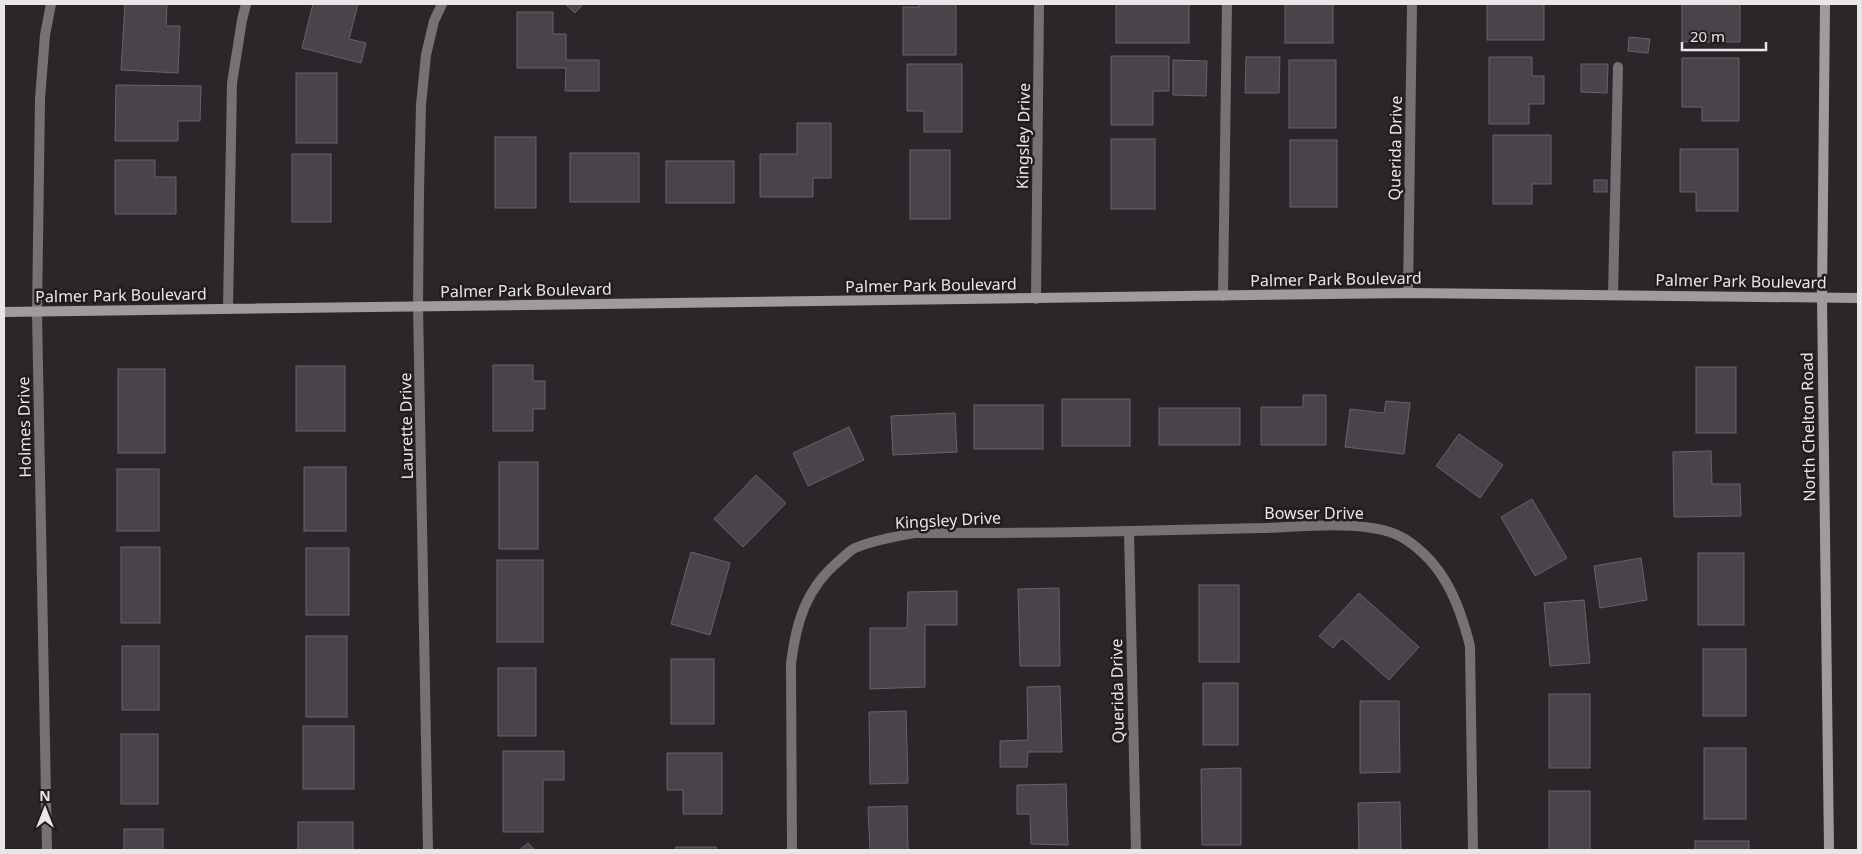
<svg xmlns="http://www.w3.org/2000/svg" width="1862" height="854" font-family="'Noto Sans',sans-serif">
<rect width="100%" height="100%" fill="#2c262a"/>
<g fill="#48444a" stroke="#67636a">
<polygon points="125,4 167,4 166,26 180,26 178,73 121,70"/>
<polygon points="313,4 358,4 349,39 366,43 361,63 302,48"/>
<polygon points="565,4 583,4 575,13"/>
<polygon points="919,4 956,4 956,55 903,55 903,7 919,7"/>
<rect x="1116" y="4" width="73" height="39"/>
<rect x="1285" y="4" width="48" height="39"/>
<rect x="1487" y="4" width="57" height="36"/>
<rect x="1682" y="4" width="58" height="38"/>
<polygon points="517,12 553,12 553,34 566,34 566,60 599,60 599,91 565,91 566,68 517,68"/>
<polygon points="1629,37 1650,39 1648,53 1628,51"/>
<polygon points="1111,56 1169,56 1169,91 1153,91 1153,125 1111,125"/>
<polygon points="1246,57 1280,57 1279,93 1245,93"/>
<polygon points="1489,57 1532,57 1532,76 1544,76 1544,104 1529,104 1529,124 1489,124"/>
<polygon points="1682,58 1739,58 1739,121 1702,121 1702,107 1682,107"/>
<polygon points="1173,60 1207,61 1206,96 1173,95"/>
<rect x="1289" y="60" width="47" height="68"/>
<polygon points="907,64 962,64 962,132 924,132 924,111 907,111"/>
<polygon points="1581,64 1608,64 1607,93 1581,92"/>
<rect x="296" y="73" width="41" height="70"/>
<polygon points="116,85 201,86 200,121 178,121 178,141 115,141"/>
<polygon points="797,123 831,123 831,178 813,178 813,197 760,197 760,154 797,154"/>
<polygon points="1493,135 1551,135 1551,184 1532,184 1532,204 1493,204"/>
<rect x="495" y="137" width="41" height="71"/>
<rect x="1111" y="139" width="44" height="70"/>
<rect x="1290" y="140" width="47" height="67"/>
<polygon points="1680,149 1738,149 1738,211 1696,211 1696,192 1680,192"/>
<rect x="910" y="150" width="40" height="69"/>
<rect x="570" y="153" width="69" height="49"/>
<rect x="292" y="154" width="39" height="68"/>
<polygon points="115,160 155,160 155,177 176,177 176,214 115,214"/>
<rect x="666" y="161" width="68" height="42"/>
<rect x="1594" y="180" width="13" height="12"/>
<polygon points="493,365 533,365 533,381 545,381 545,409 533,409 533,431 493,431"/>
<rect x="296" y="366" width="49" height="65"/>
<rect x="1696" y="367" width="40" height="66"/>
<rect x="118" y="369" width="47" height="84"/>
<polygon points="1303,395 1326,395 1326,445 1261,445 1261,407 1303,407"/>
<rect x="1062" y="399" width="68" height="47"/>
<polygon points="1386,401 1410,403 1404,454 1345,447 1350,409 1384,413"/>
<rect x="974" y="405" width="69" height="44"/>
<rect x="1159" y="408" width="81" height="37"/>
<polygon points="955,413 957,452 893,455 891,416"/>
<polygon points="849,427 864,460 808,486 793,453"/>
<polygon points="1459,434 1503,465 1480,498 1436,466"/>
<polygon points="1711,451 1712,484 1740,484 1741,516 1674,517 1673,452"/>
<rect x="499" y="462" width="39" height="87"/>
<rect x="304" y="467" width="42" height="64"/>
<rect x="117" y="469" width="42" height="62"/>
<polygon points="756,475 786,503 743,547 714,519"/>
<polygon points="1532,499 1567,558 1535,576 1501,517"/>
<rect x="121" y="547" width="39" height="76"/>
<rect x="306" y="548" width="43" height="67"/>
<polygon points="691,552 730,563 710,635 671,624"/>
<rect x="1698" y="553" width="46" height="72"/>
<polygon points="1641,558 1647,600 1600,608 1594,566"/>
<rect x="497" y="560" width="46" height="82"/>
<rect x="1199" y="585" width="40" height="77"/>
<polygon points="1059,588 1060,666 1020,666 1018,589"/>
<polygon points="957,591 957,625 925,625 925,687 870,689 870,628 907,628 908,592"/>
<polygon points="1359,593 1419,647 1389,680 1342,638 1333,648 1319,636"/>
<polygon points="1584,600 1590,663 1550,666 1544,603"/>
<rect x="306" y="636" width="41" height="81"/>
<rect x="122" y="646" width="37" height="64"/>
<rect x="1703" y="649" width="43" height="67"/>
<rect x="671" y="659" width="43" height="65"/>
<rect x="498" y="668" width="38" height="68"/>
<rect x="1203" y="683" width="35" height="62"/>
<polygon points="1060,686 1062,752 1028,752 1027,767 1000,767 1000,741 1028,740 1027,687"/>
<rect x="1549" y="694" width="41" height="74"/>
<polygon points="1360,701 1399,701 1400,772 1360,773"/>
<polygon points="906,711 908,783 870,784 869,712"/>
<rect x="303" y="726" width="51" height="63"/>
<rect x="121" y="734" width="37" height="70"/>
<rect x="1704" y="748" width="42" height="71"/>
<polygon points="503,751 564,751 564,780 543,780 543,832 503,832"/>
<polygon points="667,753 722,753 722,814 683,814 683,790 667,790"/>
<polygon points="1241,768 1241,845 1202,845 1201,769"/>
<polygon points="1066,784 1068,845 1031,844 1030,814 1017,814 1017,785"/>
<rect x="1549" y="791" width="41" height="59"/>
<polygon points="1400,802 1401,850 1359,850 1358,803"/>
<polygon points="907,806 908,850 870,850 868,807"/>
<rect x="298" y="822" width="55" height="28"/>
<rect x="124" y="829" width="39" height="21"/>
<rect x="1695" y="841" width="54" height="9"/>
<polygon points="528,843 535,850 519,850"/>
<rect x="676" y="847" width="40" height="3"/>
</g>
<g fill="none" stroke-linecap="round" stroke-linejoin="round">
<g stroke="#757273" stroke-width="10">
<polyline points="1613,295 1618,67"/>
<polyline points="1223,296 1227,4"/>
<polyline points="228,309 232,83 242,20 246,4"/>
</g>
<g stroke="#757273" stroke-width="10">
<polyline points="1408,293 1412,4"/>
<polyline points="1036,299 1039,4"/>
<polyline points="1129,531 1136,850"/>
<polyline points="47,850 37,312 40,99 45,35 51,4"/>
<polyline points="428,850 418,306 419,191 421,105 426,55 434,21 442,4"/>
<path d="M792,850L791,664C796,622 806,588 840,560C845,556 849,551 855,548C874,540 894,537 914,533C986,533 1058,533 1130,531C1175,530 1219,529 1263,528C1301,527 1373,518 1405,539C1444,564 1459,603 1470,646L1473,850"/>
</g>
<g stroke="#a29b9d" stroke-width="10">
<polyline points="1825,4 1822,297 1829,850"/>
<polyline points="4,312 1408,293 1858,298"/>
</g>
</g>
<g text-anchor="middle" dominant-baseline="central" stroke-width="5" stroke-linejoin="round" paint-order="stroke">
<g font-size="16" fill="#e9e6e8" stroke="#221c20">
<text transform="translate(1023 136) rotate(-89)">Kingsley Drive</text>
<text transform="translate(1395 148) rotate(-89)">Querida Drive</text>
<text transform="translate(1336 279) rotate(-1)">Palmer Park Boulevard</text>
<text transform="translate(1741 281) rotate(1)">Palmer Park Boulevard</text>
<text transform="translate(931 285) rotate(-1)">Palmer Park Boulevard</text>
<text transform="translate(526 290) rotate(-1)">Palmer Park Boulevard</text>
<text transform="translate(121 295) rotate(-1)">Palmer Park Boulevard</text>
<text transform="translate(406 426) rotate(-91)">Laurette Drive</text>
<text transform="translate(24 427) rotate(-91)">Holmes Drive</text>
<text transform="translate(1808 427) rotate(-91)">North Chelton Road</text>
<text x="1314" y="513">Bowser Drive</text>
<text transform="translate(948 520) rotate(-3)">Kingsley Drive</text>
<text transform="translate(1117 691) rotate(-91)">Querida Drive</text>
</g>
</g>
<rect width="1862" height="854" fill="none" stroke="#e9e6e8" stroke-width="10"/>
<g transform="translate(45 809)" stroke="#221c20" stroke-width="4" paint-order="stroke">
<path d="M0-4L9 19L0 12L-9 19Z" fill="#e9e6e8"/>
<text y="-8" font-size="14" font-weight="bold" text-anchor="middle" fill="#e9e6e8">N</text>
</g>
<path d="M1682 42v8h84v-8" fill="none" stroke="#e9e6e8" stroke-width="2.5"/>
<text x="1690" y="42" font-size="15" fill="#e9e6e8" stroke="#221c20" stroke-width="4" paint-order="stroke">20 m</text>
</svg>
